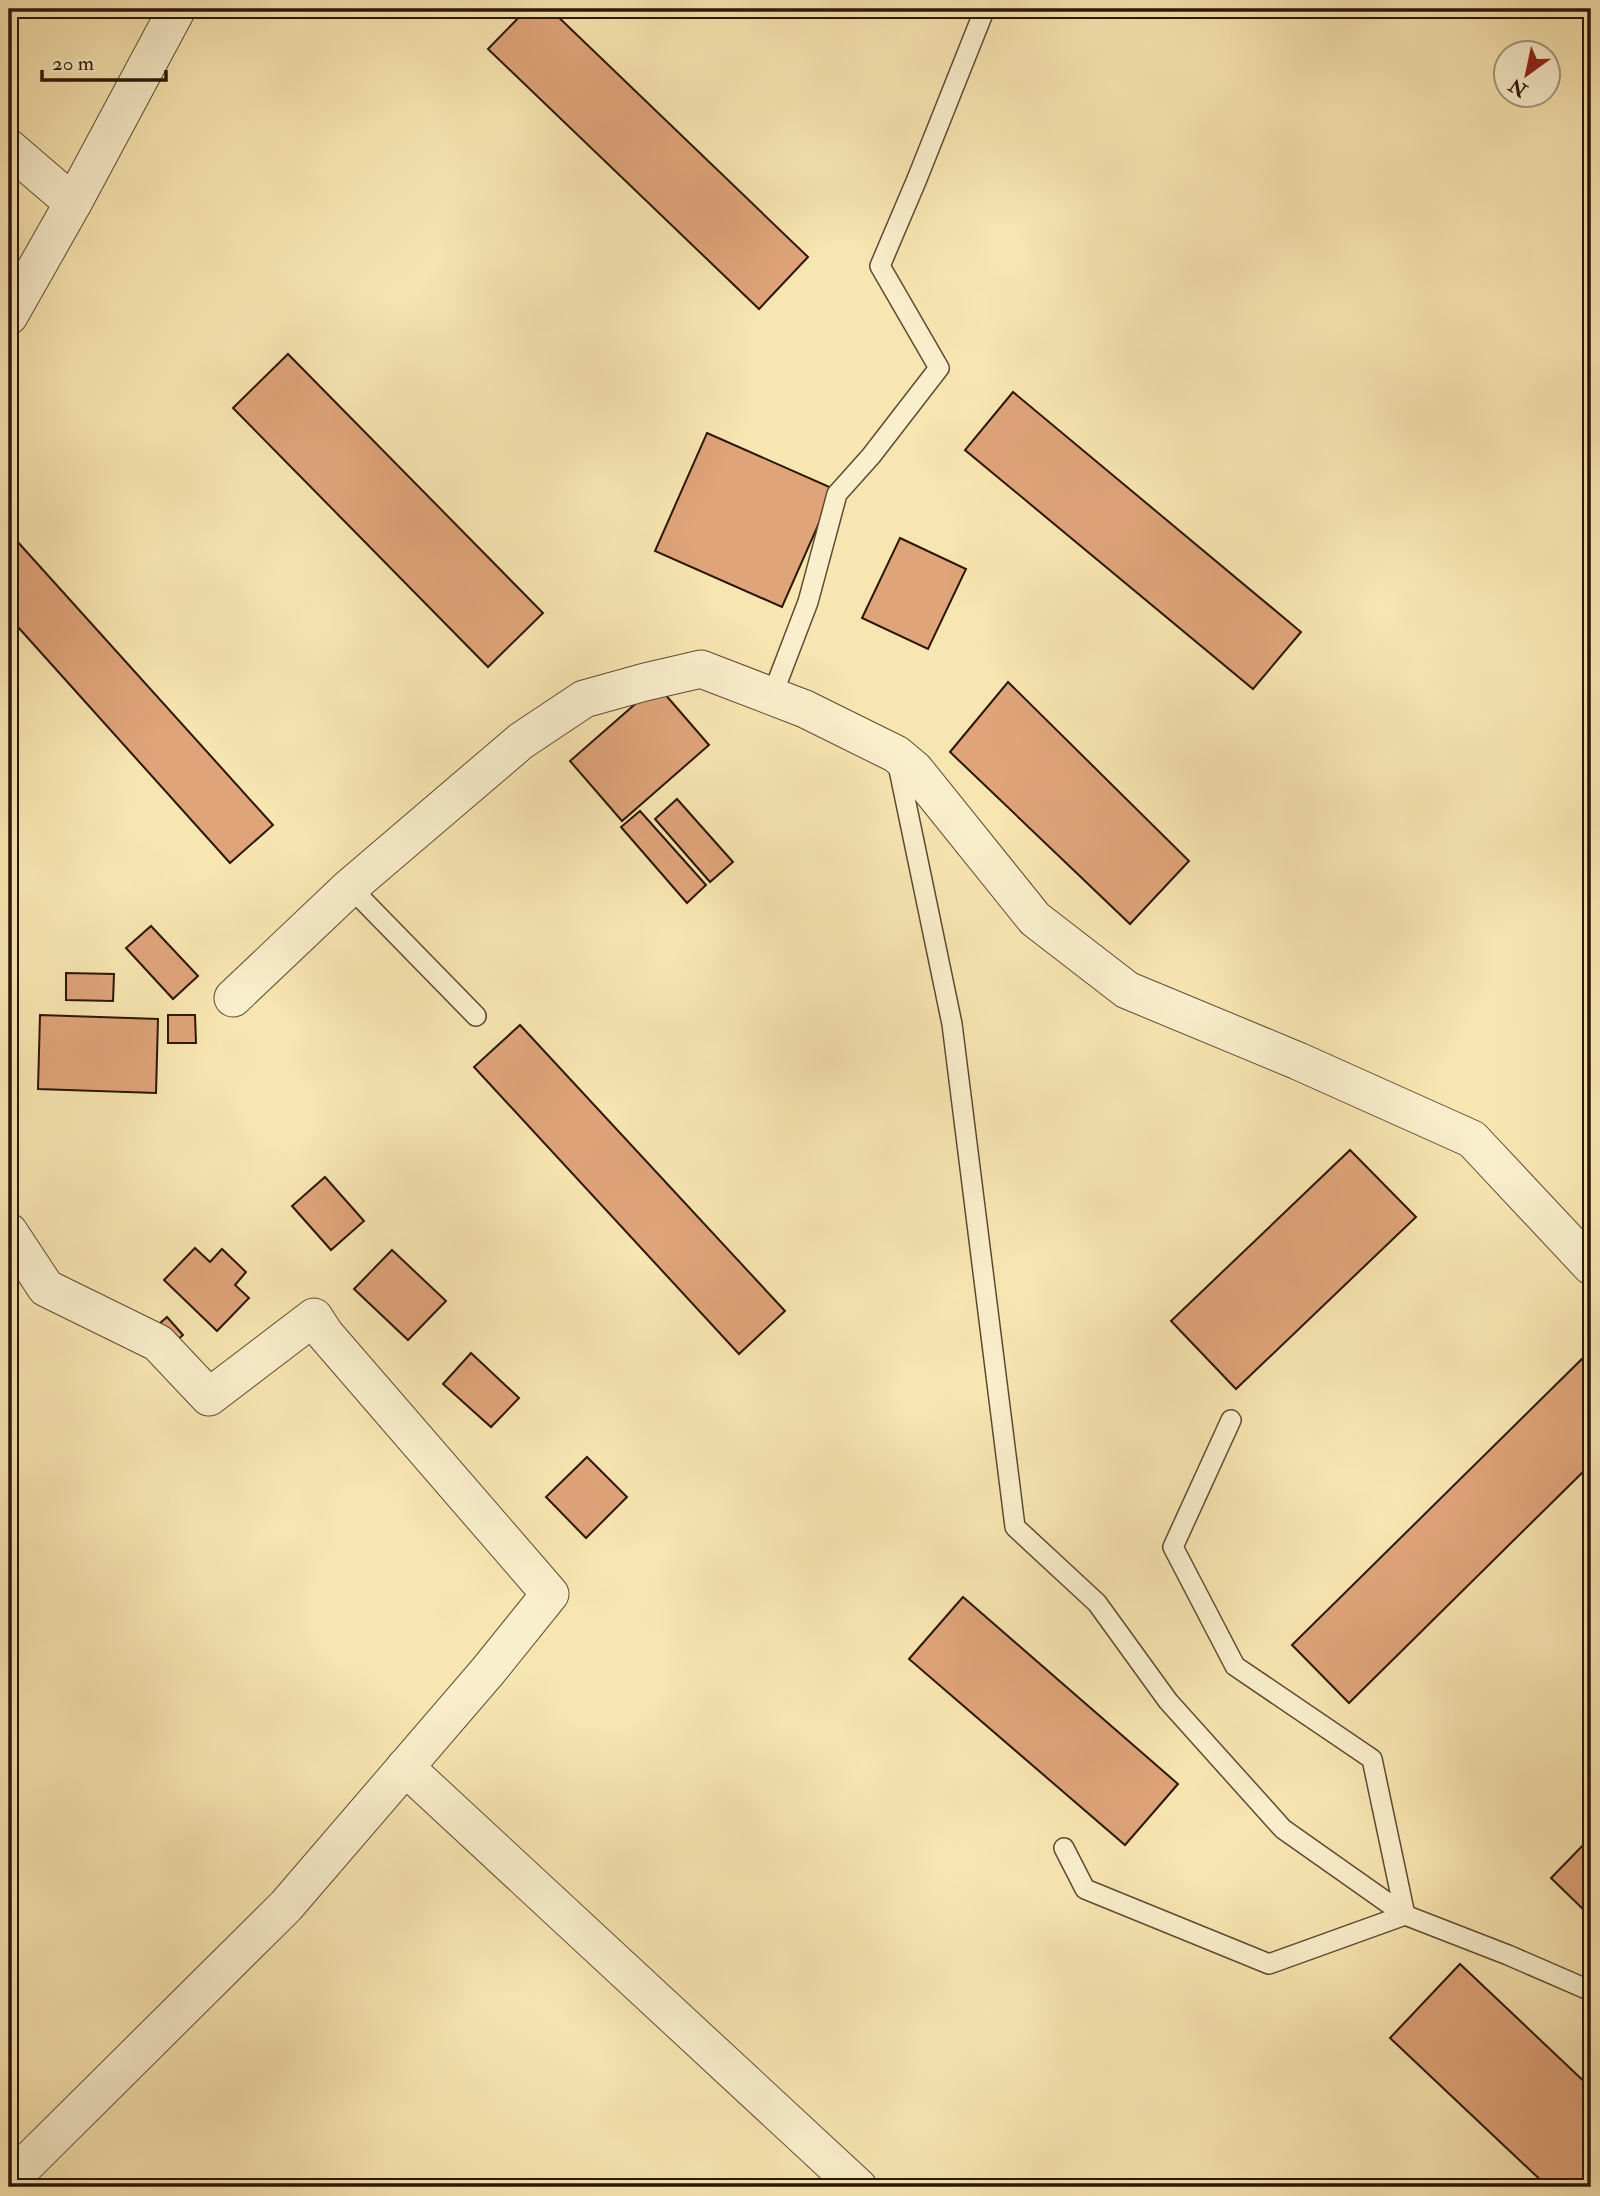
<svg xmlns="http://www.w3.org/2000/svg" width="1600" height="2196" font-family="'IM FELL Double Pica',serif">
<rect width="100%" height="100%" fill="#f8e6b2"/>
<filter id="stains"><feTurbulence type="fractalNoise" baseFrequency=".00286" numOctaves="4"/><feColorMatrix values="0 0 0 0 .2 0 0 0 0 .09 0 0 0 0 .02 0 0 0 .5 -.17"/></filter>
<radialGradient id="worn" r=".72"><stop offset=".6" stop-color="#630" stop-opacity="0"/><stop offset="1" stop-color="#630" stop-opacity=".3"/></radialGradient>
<g fill="#e0a47b" stroke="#2b1606" stroke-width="2">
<polygon points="527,9 550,9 808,257 759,309 488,49"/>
<polygon points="288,354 543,613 488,667 233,408"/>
<polygon points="1013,392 1301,632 1253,689 965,450"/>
<polygon points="707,433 834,489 782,607 655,551"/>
<polygon points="900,538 966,569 928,649 862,618"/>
<polygon points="16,540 273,825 230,863 9,617 9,546"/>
<polygon points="1008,682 1189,861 1130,924 950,752"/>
<polygon points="657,685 709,745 622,821 570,761"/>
<polygon points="677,799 733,862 710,882 655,819"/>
<polygon points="640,811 706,885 687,903 621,827"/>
<polygon points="151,926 198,976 173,999 126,948"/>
<polygon points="66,973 114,974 113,1001 66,1000"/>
<polygon points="40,1015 158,1019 156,1093 38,1089"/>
<polygon points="168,1015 195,1015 196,1043 168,1043"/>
<polygon points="520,1025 785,1311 739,1354 474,1067"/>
<polygon points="1350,1150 1416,1217 1236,1389 1171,1321"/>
<polygon points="325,1177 364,1221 331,1250 292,1206"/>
<polygon points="195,1248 210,1262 222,1249 246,1272 235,1285 249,1298 217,1331 164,1280"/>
<polygon points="392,1250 446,1301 408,1340 354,1289"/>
<polygon points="167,1317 183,1335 167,1349 151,1331"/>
<polygon points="1591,1350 1591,1464 1349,1703 1292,1645"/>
<polygon points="471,1353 519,1398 491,1427 443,1384"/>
<polygon points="587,1457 627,1497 586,1538 546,1497"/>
<polygon points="963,1597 1178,1784 1125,1845 909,1659"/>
<polygon points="1591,1837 1591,1917 1551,1878"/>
<polygon points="1460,1964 1591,2088 1591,2187 1548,2187 1390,2038"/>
</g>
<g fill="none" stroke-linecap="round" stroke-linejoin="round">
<defs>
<g id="lane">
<polyline points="772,696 808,602 837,494 871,456 939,368 880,266 917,179 984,11"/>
<polyline points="897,760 952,1024 1015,1527 1097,1603 1168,1701 1283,1829 1405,1915 1508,1955 1591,1991"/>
<polyline points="350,887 476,1016"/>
<polyline points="1064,1848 1085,1889 1269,1964 1405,1915 1372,1759 1235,1666 1173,1547 1231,1420"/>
</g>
<g id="street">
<polyline points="9,148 73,203"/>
<polyline points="9,316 73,203 177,9"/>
<polyline points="233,998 350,887 521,741 584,699 645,682 701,669 805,709 896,754 915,770 1035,919 1127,990 1298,1061 1472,1139 1591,1266"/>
<polyline points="9,1232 46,1288 158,1343 209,1397 314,1317 325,1334 550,1594 488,1671 286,1906 9,2181"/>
<polyline points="405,1767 858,2187"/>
</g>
</defs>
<use href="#lane" stroke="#5e4a31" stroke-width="22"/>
<use href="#street" stroke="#5e4a31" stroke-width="39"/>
<use href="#lane" stroke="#faefcd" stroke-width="19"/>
<use href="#street" stroke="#faefcd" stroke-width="37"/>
</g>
<rect width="1600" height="2196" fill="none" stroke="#f8e6b2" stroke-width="35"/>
<rect x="10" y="10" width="1579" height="2175" fill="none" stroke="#2b1606" stroke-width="3.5"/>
<rect x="18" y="18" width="1565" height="2161" fill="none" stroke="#2b1606" stroke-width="2"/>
<g transform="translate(1527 74) rotate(213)"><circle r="33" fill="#faefcd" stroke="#a7987d" stroke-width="2"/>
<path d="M0-5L12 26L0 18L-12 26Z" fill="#8f2418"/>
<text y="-10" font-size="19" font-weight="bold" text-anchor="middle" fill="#2b1606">N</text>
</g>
<path d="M42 70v10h124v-10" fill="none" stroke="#2b1606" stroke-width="3.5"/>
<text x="52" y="70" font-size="21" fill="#2b1606" stroke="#faefcd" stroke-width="5" paint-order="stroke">20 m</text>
<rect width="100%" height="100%" filter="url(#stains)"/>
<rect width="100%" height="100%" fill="url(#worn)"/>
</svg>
